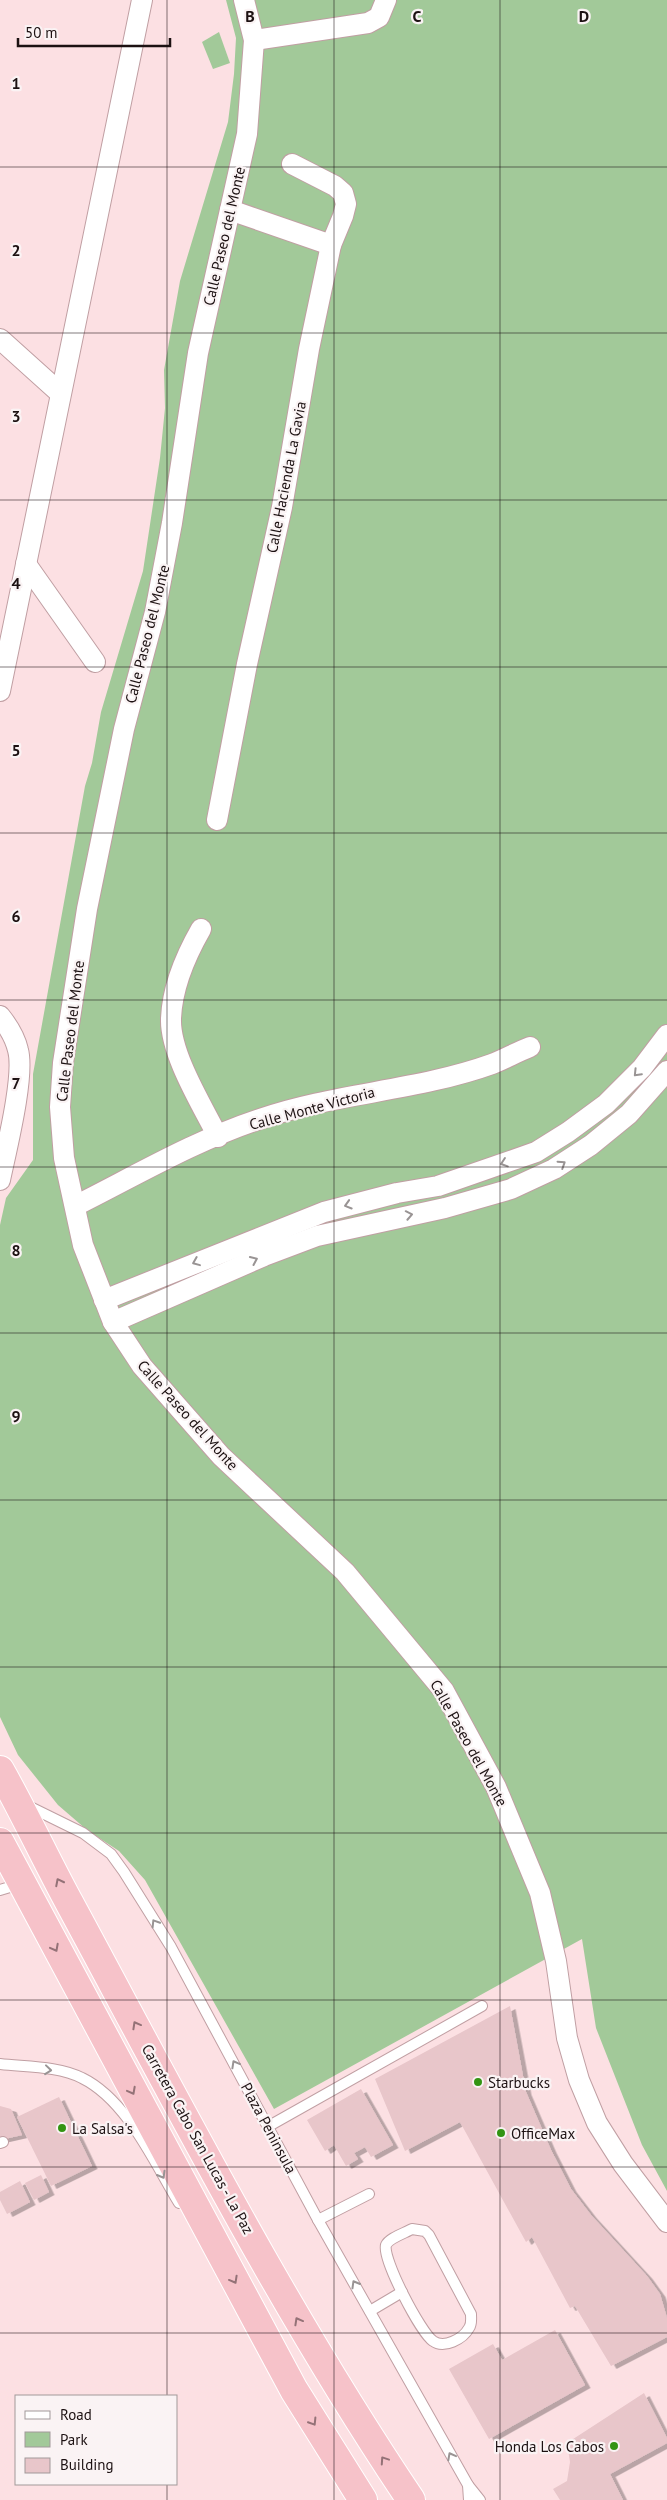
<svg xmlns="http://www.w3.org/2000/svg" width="667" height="2500" font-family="'PT Sans',sans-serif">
<defs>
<filter id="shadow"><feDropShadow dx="5.5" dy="3" stdDeviation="0" flood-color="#0004"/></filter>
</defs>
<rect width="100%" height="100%" fill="#fce0e3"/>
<g fill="#a2c999">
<polygon points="226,0 667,0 667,2191 642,2145 596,2028 582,1939 274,2109 145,1880 119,1851 87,1830 58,1805 18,1755 0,1717 0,1225 6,1198 33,1160 33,1074 85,786 92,763 101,712 143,571 160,458 165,408 164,370 180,281 228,122 234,74 236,38"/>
<polygon points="219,32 230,63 213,69 202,42"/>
</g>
<g fill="#e8c6ca" filter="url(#shadow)">
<polygon points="510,2006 526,2092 551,2150 571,2189 591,2215 647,2276 660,2294 667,2318 667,2337 611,2366 575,2306 570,2308 532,2237 526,2242 460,2122 405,2151 375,2079"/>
<polygon points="361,2089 393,2145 371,2157 365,2147 354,2153 358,2159 346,2166 334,2145 325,2151 307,2120"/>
<polygon points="59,2097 92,2166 51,2186 17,2117"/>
<polygon points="0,2106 11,2109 22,2135 0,2140"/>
<polygon points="41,2175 49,2192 34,2200 25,2183"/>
<polygon points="20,2181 30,2202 7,2214 0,2200 0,2192"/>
<polygon points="555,2330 585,2385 489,2439 449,2369 493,2344 502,2360"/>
<polygon points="644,2393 667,2438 667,2443 610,2474 623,2500 560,2500 553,2489 567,2481 570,2462 567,2443"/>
</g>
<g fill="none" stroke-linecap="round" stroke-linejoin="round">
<defs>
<g id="lane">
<polyline points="26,1805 83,1833 111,1854 124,1872 171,1947 318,2220 468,2485 469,2500"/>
<polyline points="0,1890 20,1884"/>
<path d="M0,2064C26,2067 59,2066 82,2078C127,2100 154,2162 179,2203"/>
<polyline points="269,2126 482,2006"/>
<polyline points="0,2143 3,2142"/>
<polyline points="318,2220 369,2194"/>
<path d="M412,2229L425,2231L429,2235L471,2314C471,2319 472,2324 469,2328C463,2339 444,2349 433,2341C421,2333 382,2259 386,2245C389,2238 405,2233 412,2229Z"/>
<polyline points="370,2311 402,2292"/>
<polyline points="468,2485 480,2500"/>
</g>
<g id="street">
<polyline points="244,0 254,40 247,134 198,353 172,523 155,612 124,729 87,909 63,1063 60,1107 64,1158 83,1245 113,1322 142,1366 221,1456 345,1572 444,1691 496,1787 540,1893 556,1961 567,2038 579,2080 597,2123 623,2164 667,2222"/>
<polyline points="254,40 368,23 379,17 386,0"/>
<polyline points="230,210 331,245"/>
<polyline points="0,339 60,393"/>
<polyline points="26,564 95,662"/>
<polyline points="0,691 142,0"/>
<polyline points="217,820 247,664 282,507 309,349 331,245 343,216 346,204 343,193 335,186 292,164"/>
<path d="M201,929C185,957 172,987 171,1019C170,1054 202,1105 218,1137"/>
<path d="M0,1016C8,1026 15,1037 18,1050C25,1076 6,1151 0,1180"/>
<path d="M75,1206C135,1176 196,1140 260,1119C335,1093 417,1091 492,1064C505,1059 517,1052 530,1047"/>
<polyline points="104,1300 324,1212 397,1193 438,1186 536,1152 568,1132 606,1104 642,1068 667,1035"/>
<polyline points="113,1322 264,1256 317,1236 445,1208 511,1189 554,1169 591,1145 629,1114 667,1071"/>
</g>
<g id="highway">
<path d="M0,1770C25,1814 46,1860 70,1904C179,2106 283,2310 411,2500"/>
<polyline points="0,1842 294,2390 363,2500"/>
</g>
</defs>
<use href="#lane" stroke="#c09fa3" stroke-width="12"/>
<use href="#street" stroke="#c09fa3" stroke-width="22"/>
<use href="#highway" stroke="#fff" stroke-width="30"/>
<use href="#lane" stroke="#fff" stroke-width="10"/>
<use href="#street" stroke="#fff" stroke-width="20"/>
<use href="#highway" stroke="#f6c2c9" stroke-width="28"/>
</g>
<defs><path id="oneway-chevron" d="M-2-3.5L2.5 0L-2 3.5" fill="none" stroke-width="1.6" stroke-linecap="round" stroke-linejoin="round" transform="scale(1.25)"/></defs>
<g stroke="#999494">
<use href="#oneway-chevron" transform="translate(637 1073) rotate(134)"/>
<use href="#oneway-chevron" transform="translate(504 1163) rotate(161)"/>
<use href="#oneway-chevron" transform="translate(562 1164) rotate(-33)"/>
<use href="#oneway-chevron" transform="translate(348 1205) rotate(163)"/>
<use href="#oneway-chevron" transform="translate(409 1215) rotate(-11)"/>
<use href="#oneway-chevron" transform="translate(254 1260) rotate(-24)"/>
<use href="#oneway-chevron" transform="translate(196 1262) rotate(158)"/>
<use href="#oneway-chevron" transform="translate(155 1923) rotate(-122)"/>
<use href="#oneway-chevron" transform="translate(235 2064) rotate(-119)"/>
<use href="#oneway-chevron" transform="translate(48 2070) rotate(6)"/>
<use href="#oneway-chevron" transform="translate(162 2175) rotate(60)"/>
<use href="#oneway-chevron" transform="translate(355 2284) rotate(-120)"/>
<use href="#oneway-chevron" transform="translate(451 2456) rotate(-118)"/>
</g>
<g stroke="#947277">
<use href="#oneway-chevron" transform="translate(59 1882) rotate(-117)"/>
<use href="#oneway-chevron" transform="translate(55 1948) rotate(62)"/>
<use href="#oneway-chevron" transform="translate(136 2025) rotate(-119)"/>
<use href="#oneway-chevron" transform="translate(132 2091) rotate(62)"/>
<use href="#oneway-chevron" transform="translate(234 2280) rotate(61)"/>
<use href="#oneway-chevron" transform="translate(298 2321) rotate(-119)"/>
<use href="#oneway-chevron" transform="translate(313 2422) rotate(58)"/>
<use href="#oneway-chevron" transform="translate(384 2460) rotate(-124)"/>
</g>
<path fill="none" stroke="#1c1112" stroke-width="1" stroke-opacity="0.55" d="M167,0V2396M334,0V2500M500,0V2500M0,167H667M0,333H667M0,500H667M0,667H667M0,833H667M0,1000H667M0,1167H667M0,1333H667M0,1500H667M0,1667H667M0,1833H667M0,2000H667M0,2167H667M0,2333H667M167,2484V2500"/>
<g fill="#339413" stroke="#faf3f4" stroke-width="2">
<circle cx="478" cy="2082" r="5"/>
<circle cx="62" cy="2128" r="5"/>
<circle cx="501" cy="2133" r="5"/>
<circle cx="614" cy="2446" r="5"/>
</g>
<g text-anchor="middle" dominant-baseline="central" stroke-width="4.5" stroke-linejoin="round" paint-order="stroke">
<g font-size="15" fill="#1c1112" stroke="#faf3f4">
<text transform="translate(224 236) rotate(-77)">Calle Paseo del Monte</text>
<text transform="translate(286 477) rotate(-79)">Calle Hacienda La Gavia</text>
<text transform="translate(147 634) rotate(-76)">Calle Paseo del Monte</text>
<text transform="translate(70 1031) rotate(-83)">Calle Paseo del Monte</text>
<text transform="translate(312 1108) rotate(-15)">Calle Monte Victoria</text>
<text transform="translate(188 1415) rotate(48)">Calle Paseo del Monte</text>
<text transform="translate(469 1743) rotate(61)">Calle Paseo del Monte</text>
<text transform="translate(269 2128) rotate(62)">Plaza Peninsula</text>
<text transform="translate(198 2139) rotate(61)">Carretera Cabo San Lucas - La Paz</text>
</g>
<g font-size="15" fill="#1c1112" stroke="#faf3f4" text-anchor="start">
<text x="488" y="2082">Starbucks</text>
<text x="72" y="2128">La Salsa's</text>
<text x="511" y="2133">OfficeMax</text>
<text x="604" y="2446" text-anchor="end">Honda Los Cabos</text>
</g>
</g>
<g font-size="16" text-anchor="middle" font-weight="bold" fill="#1c1112" stroke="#faf3f4" stroke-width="4.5" stroke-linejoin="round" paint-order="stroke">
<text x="250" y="22">B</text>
<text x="417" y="22">C</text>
<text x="584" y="22">D</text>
<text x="16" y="89">1</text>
<text x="16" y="256">2</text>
<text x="16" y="422">3</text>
<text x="16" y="589">4</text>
<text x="16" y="756">5</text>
<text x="16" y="922">6</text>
<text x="16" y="1089">7</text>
<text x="16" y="1256">8</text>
<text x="16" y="1422">9</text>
</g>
<rect x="15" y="2395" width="162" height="90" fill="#faf3f4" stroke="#a1999a"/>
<rect x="25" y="2411" width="25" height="8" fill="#ffffff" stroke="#a1999a"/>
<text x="60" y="2420" font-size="15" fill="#1c1112">Road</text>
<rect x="25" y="2432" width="25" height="15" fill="#a2c999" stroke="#a1999a"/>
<text x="60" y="2445" font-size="15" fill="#1c1112">Park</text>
<rect x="25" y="2458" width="25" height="15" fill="#e8c6ca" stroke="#a1999a"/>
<text x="60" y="2470" font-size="15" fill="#1c1112">Building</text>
<path d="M18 38v8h152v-8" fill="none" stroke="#1c1112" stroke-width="2.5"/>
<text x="25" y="38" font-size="15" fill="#1c1112" stroke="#faf3f4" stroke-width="4" paint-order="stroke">50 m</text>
</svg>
